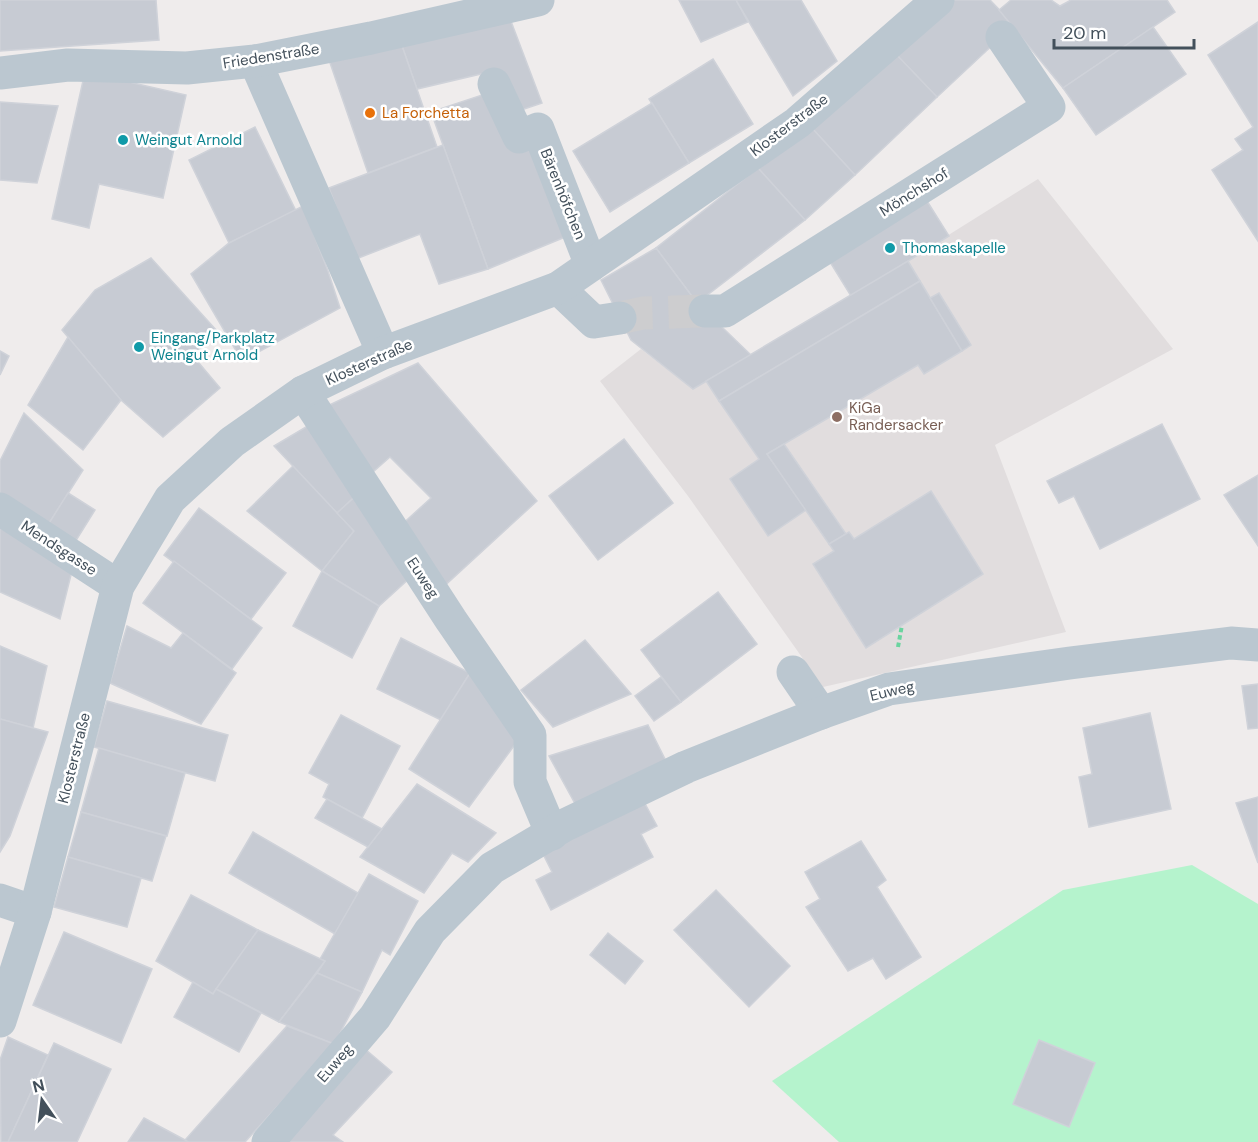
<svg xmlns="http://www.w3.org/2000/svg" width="1258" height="1142" font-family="'DM Sans',sans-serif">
<rect width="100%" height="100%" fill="#efecec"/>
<polygon fill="#e1ddde" points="1038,179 1173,349 995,445 1066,632 823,687 688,496 600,381 641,349 693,389 851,296"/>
<polygon fill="#b5f3cd" points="1192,865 1258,904 1258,1142 839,1142 772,1081 1063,890"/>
<g fill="#c7cbd3" stroke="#cfd2d9" stroke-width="1.5">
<polygon points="0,0 156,0 159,40 0,51"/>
<polygon points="679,0 736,0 748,22 701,42"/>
<polygon points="736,0 801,0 837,61 793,96"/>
<polygon points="950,0 990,0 1014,25 937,97 893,51"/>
<polygon points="1011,0 1051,0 1060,6 1071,0 1167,0 1175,12 1063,88 999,10"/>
<polygon points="509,16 542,103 515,112 498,70 417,89 400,40"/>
<polygon points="1258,22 1258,241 1212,170 1243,150 1235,139 1253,127 1208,55"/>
<polygon points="1153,27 1186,74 1096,135 1063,88"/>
<polygon points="400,40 437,147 368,173 327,54"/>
<polygon points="893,51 937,97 855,175 811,127"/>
<polygon points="713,59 753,124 689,163 649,99"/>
<polygon points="85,72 186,95 163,198 99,184 89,228 52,219"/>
<polygon points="488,93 529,142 570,235 488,269 431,112"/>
<polygon points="0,102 58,106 37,183 0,180"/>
<polygon points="652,103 689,163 610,212 573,151"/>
<polygon points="255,127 296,211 229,243 189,160"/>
<polygon points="811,127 855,175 805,220 758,168"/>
<polygon points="443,145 488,269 439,284 420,234 356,259 329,188"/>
<polygon points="758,168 805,220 697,303 656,248"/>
<polygon points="927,201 949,236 851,296 830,262"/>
<polygon points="303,206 328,271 340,308 242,361 191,274 229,243"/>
<polygon points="656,248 697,303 751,355 693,389 631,340 601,280"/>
<polygon points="151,258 217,331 193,356 220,388 163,437 121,400 62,330 95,290"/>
<polygon points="908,261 920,281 719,401 706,381"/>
<polygon points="920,281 962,351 924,374 918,365 767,454 806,510 768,536 730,479 759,459 719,401"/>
<polygon points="939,293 971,345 962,351 930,298"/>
<polygon points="68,337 121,400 83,450 28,405"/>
<polygon points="0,351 9,356 0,375"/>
<polygon points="418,363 537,501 441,589 399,527 431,498 390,457 366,478 325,407"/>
<polygon points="24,413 83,470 46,528 0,498 0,461"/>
<polygon points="316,421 360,492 337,513 274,446"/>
<polygon points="1162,424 1200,499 1100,549 1074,496 1059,503 1047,481"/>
<polygon points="624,439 673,503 598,560 549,496"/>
<polygon points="784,444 846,534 829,544 767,454"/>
<polygon points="293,466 354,531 322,571 247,511"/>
<polygon points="1258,475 1258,546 1224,495"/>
<polygon points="931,491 983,574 866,648 813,564 834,551 829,544 849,532 854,539"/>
<polygon points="360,492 413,575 379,606 322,571 354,531 337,513"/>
<polygon points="68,493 95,510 72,547 46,528"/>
<polygon points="199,508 286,573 251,619 164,555"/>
<polygon points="0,528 74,563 60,619 0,592"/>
<polygon points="174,561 262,628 232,669 143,603"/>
<polygon points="322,571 379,606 352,658 293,626"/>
<polygon points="718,592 757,644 681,702 641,650"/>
<polygon points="127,626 171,648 183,633 236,673 201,724 110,683"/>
<polygon points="401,638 470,673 441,720 377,689"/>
<polygon points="585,640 631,694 553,727 521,690"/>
<polygon points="0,646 47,666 33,728 0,719"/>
<polygon points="470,673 522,735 469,807 409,769"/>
<polygon points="661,677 681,702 654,721 635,696"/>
<polygon points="1258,684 1258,728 1248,729 1242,686"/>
<polygon points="107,701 228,735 215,781 94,747"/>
<polygon points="1150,713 1171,809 1089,827 1079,777 1092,774 1083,728"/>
<polygon points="341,715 400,746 362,818 323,797 329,784 309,773"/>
<polygon points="0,719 48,732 10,836 0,852"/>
<polygon points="648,725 669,767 578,809 549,756"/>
<polygon points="99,748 185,773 167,836 81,812"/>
<polygon points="417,784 496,833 468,862 452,853 424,893 360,857"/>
<polygon points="1258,797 1258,863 1236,803"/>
<polygon points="327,799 382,829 368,847 315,818"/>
<polygon points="643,800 657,826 641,834 653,857 551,910 536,880 552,872 542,852"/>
<polygon points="81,812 166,836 152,881 68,857"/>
<polygon points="253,832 358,893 335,934 229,873"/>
<polygon points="861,841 886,880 877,887 921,957 886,979 873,958 848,971 806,907 820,899 805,872"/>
<polygon points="68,857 141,878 127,927 54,907"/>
<polygon points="369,874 418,901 390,955 382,950 362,992 317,973 325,961 320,959"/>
<polygon points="716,890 790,966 749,1007 674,930"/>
<polygon points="191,895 258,930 213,994 156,961"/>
<polygon points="258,930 325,961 279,1022 216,989"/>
<polygon points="64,932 152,969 121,1043 33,1005"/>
<polygon points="608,933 643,961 625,984 590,955"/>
<polygon points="317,973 362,992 334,1044 279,1022"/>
<polygon points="193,982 213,994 216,989 261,1013 239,1052 174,1017"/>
<polygon points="287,1026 334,1044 245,1142 188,1142 185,1140"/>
<polygon points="8,1037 48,1055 8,1142 1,1142 0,1060"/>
<polygon points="1039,1040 1095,1063 1069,1127 1013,1104"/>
<polygon points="54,1043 111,1069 77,1142 8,1142"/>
<polygon points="365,1049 392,1072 333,1135 343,1142 283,1142"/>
<polygon points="144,1118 185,1140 188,1142 128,1142"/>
</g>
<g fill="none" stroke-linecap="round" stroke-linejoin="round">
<polyline stroke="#cdcdcf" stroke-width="33" stroke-dasharray="33 16" stroke-linecap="butt" points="620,318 643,313 705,311"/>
<polyline stroke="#6ad49f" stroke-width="4" stroke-dasharray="4.5 3" stroke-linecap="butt" points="898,647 902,625"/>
<g stroke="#bbc7d0" stroke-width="33">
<polyline points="255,61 383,353"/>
<polyline points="0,73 68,65 187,68 255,61 371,38 538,0"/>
<polyline points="494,84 519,137 538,129 591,265"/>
<polyline points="558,288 594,322 620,318"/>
<polyline points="705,311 725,311 1049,107 1002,37"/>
<polyline points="303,392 451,620 530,735 530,782 552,834"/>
<polyline points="0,509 118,586"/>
<polyline points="793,672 821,713"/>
<polyline points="0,900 35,912"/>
<polyline points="0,1021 35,912 118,586 170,499 232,442 303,392 383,353 558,288 797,123 938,0"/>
<polyline points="268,1142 375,1017 430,931 492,868 565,825 686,767 821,713 889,689 1070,663 1231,643 1258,645"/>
</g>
</g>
<circle fill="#e8710a" stroke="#fff" stroke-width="2" cx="370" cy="113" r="6"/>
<g fill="#0f9aa8" stroke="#fff" stroke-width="2">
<circle cx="123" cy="140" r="6"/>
<circle cx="890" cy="248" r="6"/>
<circle cx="139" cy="347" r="6"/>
</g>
<circle fill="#8d6e63" stroke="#fff" stroke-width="2" cx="837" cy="417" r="6"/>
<g text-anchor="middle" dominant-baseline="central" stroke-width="5" stroke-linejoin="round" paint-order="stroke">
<g font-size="15" fill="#43505b" stroke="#fff">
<text transform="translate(271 56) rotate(-9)">Friedenstraße</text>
<text transform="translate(789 125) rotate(-37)">Klosterstraße</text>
<text transform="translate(914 192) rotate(-32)">Mönchshof</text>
<text transform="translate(563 194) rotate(68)">Bärenhöfchen</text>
<text transform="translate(369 362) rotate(-24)">Klosterstraße</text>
<text transform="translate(59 548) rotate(33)">Mendsgasse</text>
<text transform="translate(423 578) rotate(57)">Euweg</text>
<text transform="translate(892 691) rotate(-13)">Euweg</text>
<text transform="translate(74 758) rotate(-76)">Klosterstraße</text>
<text transform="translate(335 1063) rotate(-49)">Euweg</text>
</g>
<g font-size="15" fill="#c56008" stroke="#fff" text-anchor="start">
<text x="382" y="113">La Forchetta</text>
</g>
<g font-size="15" fill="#0d838f" stroke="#fff" text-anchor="start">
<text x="135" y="140">Weingut Arnold</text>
<text x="902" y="248">Thomaskapelle</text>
<text x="151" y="338">Eingang/Parkplatz<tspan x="151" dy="17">Weingut Arnold</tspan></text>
</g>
<g font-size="15" fill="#785e54" stroke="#fff" text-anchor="start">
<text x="849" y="408">KiGa<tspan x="849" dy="17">Randersacker</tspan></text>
</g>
</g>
<g transform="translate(42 1100) rotate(346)" stroke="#ffffff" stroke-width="4.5" paint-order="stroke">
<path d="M0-4.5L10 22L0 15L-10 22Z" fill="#43505b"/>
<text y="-9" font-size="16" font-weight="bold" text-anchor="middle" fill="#43505b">N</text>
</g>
<path d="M1054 39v9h140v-9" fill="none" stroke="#43505b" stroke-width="3"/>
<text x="1063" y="39" font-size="18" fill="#43505b" stroke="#ffffff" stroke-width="4.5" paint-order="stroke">20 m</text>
</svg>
